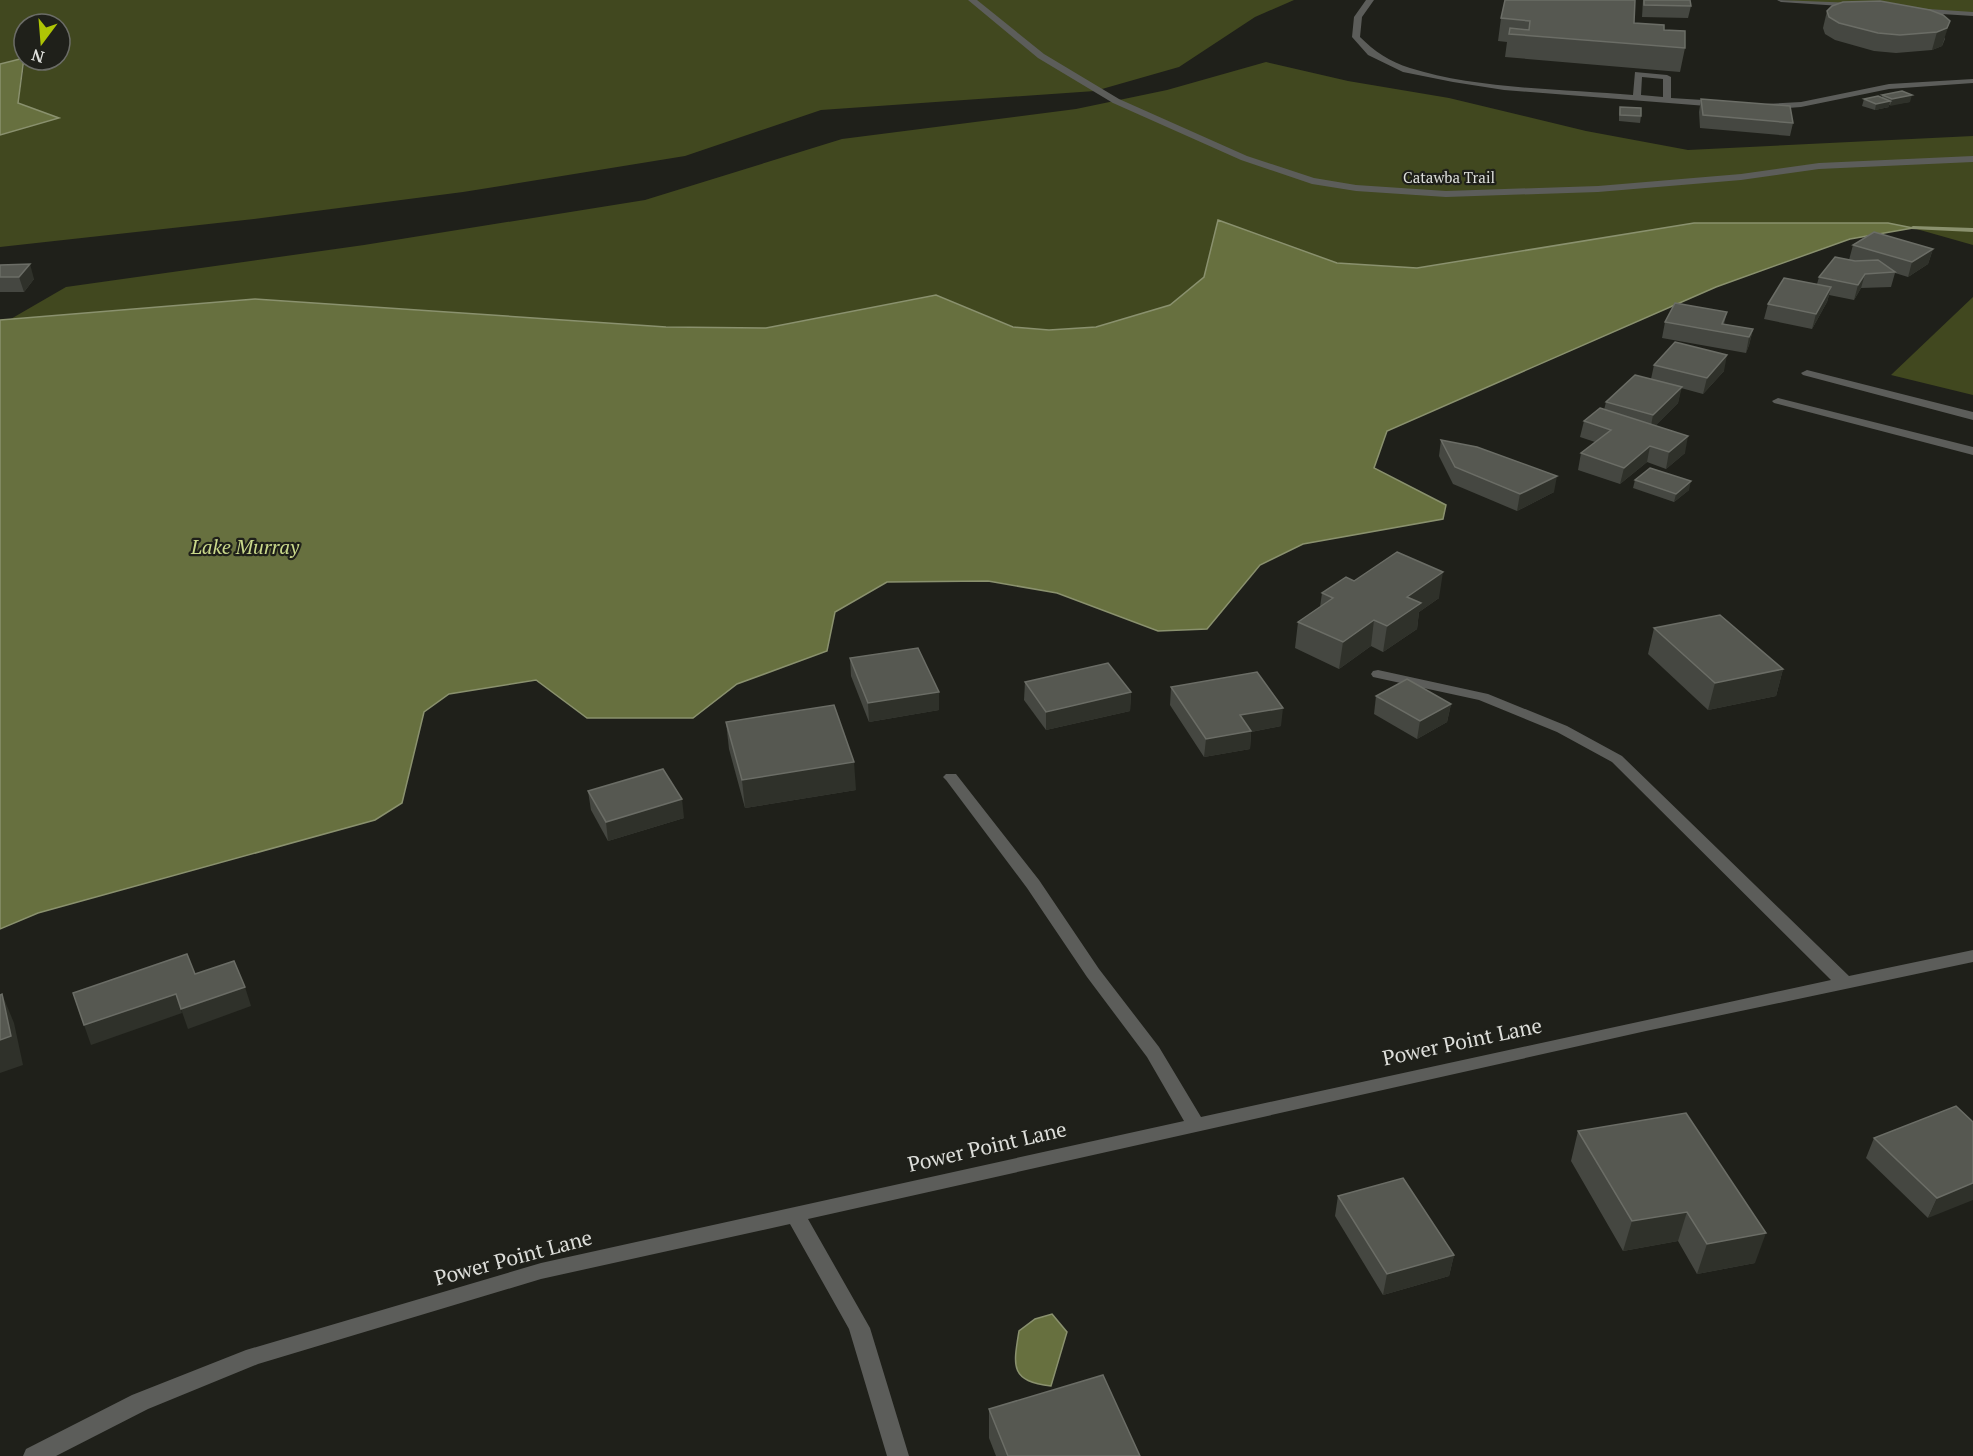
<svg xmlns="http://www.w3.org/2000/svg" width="1973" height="1456" font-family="'PT Serif',serif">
<rect width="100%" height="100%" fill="#1f201a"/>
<g fill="#41481f">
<polygon points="0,0 1294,0 1255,17 1179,67 1095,91 821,110 685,156 463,192 254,219 0,247 0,135 58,118 18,103 25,60 60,60 60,24 24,24 24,58 0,64"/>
<polygon points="1781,0 1973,0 1973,14 1806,2"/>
<polygon points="1266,62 1348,81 1449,98 1586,131 1688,150 1973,136 1973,245 1913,228 1694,223 1417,268 1337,263 1218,220 1204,277 1170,305 1096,327 1049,330 1014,327 936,295 766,328 9,320 66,287 364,245 645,200 842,139 1076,109 1167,90"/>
<polygon points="1973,297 1973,395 1891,375"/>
</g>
<g fill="#67703f" stroke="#8a916e" stroke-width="1.5">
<polygon points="24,58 18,103 59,118 0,135 0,64"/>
<polygon points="1218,220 1337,263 1417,268 1694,223 1888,223 1913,228 1850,239 1716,287 1387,431 1374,468 1446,505 1443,519 1303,544 1260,565 1207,629 1158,631 1057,593 988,581 887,582 835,612 827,651 737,684 693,718 587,718 536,680 449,694 424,712 402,803 375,820 38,913 0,929 0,320 255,299 666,327 766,328 936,295 1013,327 1049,330 1096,327 1170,305 1204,277"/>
<path d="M1052,1314L1067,1332L1051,1386C1010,1381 1013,1367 1019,1331L1035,1319Z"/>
</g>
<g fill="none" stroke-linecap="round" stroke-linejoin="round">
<polygon fill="#8a916e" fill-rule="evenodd" points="1913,226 1973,228 1973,232 1911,229 1911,227"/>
<g fill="#5c5d5a" fill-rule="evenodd">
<polygon points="968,0 977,0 1044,54 1119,99 1247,156 1314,178 1356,185 1446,191 1598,186 1741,174 1819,163 1973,156 1973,162 1819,169 1741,180 1598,192 1446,197 1356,191 1312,184 1241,160 1113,103 1038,58"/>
<path d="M1366,0H1374L1362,17L1360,37C1374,51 1390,62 1410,68C1475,89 1564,89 1633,95L1635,72L1667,75L1671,77V98L1719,101L1723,104L1719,107L1504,90L1453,82L1403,72L1368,55L1352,37L1354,17ZM1642,77L1663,79V97L1641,95Z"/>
<polygon points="1777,0 1856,3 1860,5 1856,7 1781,2"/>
<polygon points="1913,8 1973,12 1973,16 1910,12 1909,10"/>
<polygon points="1973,79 1973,83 1889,89 1801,107 1764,110 1760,107 1764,104 1801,102 1889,84"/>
<polygon points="1807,370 1973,412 1973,420 1803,375 1801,373"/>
<polygon points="1778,398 1973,447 1973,455 1774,403 1772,401"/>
<polygon points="1378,670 1488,694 1567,726 1622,756 1849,976 1973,950 1973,962 1646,1031 808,1219 870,1328 909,1456 887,1456 849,1329 790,1224 541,1279 258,1364 148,1409 56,1456 23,1456 26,1449 132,1395 246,1350 541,1263 1184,1121 1147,1057 1087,977 1027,888 946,780 943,777 946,774 956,774 1039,880 1099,969 1159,1047 1201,1117 1831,980 1612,762 1557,732 1479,700 1373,677 1371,674 1373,671"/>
</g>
</g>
<g fill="#454741">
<polygon points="1643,0 1690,0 1691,6 1688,18 1642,17"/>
<polygon points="1930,10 1945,39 1942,46 1932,50 1896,53 1874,51 1835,40 1825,34 1823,28 1827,11"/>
<polygon points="1501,18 1634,23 1664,30 1685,48 1680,72 1505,57 1507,42 1498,41"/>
<polygon points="1882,95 1910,102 1889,105 1889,107 1875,110 1862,106 1864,99 1882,98"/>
<polygon points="1701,99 1793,123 1790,136 1700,128 1699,112"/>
<polygon points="1620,107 1641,116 1640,123 1619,121 1619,113"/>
<polygon points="1853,245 1933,249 1928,264 1908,277 1895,273 1891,287 1861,288 1854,300 1829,295 1827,302 1812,329 1764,319 1768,304 1817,284 1819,277 1849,260"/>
<polygon points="0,265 34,279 24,292 0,292"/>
<polygon points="1727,312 1724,324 1753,329 1749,345 1746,353 1662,338 1665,322"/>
<polygon points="1654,365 1724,371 1703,394 1681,388 1678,403 1655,426 1685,453 1666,469 1647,462 1620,484 1578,470 1581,453 1595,442 1580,437 1584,421 1604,410 1606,402 1651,379"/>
<polygon points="1441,440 1554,492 1517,511 1453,484 1439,456"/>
<polygon points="1635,480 1689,490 1674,502 1633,488"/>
<polygon points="1354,581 1439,598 1419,612 1417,629 1383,652 1371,646 1339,669 1295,648 1298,622 1320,607 1322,593"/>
<polygon points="1654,628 1783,669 1776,696 1708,710 1648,654"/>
<polygon points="850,658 939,710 869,722 851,676"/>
<polygon points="1025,682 1131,692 1130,711 1046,730 1024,700"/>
<polygon points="1171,687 1281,726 1251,732 1250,749 1204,757 1170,705"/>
<polygon points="1376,696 1451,704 1447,722 1417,739 1374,714"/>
<polygon points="726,722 856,790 745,808 729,749"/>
<polygon points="588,791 684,818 608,841 591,810"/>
<polygon points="1973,1122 1928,1218 1866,1158 1874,1138"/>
<polygon points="1578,1131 1755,1263 1697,1274 1678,1241 1623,1251 1571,1161"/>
<polygon points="1338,1196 1454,1255 1449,1276 1383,1295 1335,1216"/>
<polygon points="989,1409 1140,1456 996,1456 989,1438"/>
</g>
<g fill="#2f312a">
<polygon points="1950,21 1942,46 1932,50 1937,32"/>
<polygon points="1912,95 1910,102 1890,106 1892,99"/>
<polygon points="1890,101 1889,107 1875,110 1876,104"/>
<polygon points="1933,249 1928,264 1908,277 1912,262"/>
<polygon points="30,264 34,279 24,292 19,277"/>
<polygon points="1865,274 1861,288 1854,300 1858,285"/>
<polygon points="1831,287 1827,302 1812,329 1816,314"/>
<polygon points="1753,329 1749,345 1746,353 1749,337"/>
<polygon points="1727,355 1724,371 1703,394 1707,378"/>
<polygon points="1682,387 1678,403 1650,431 1653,415"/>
<polygon points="1688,436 1685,453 1666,469 1669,452"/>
<polygon points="1650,446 1647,462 1620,484 1624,468"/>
<polygon points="1557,476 1554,492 1517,511 1520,494"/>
<polygon points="1691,481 1689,490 1674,502 1676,494"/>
<polygon points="1443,572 1439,598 1419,612 1417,629 1383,652 1387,626 1407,597"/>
<polygon points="1374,620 1371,646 1339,669 1343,642"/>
<polygon points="1783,669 1776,696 1708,710 1715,683"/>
<polygon points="939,692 939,710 869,722 868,703"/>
<polygon points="1131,692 1130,711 1046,730 1046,712"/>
<polygon points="1451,704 1447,722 1417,739 1420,721"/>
<polygon points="1283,708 1281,726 1251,732 1250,749 1204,757 1206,739 1240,715"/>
<polygon points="854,762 856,790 745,808 742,780"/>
<polygon points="682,799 684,818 608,841 606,822"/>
<polygon points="245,987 251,1006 188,1029 181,1009"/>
<polygon points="2,994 14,1023 23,1065 0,1073 0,1040"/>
<polygon points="176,994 182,1013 91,1045 84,1025"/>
<polygon points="1973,1183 1973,1200 1928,1218 1937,1198"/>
<polygon points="1687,1212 1678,1241 1623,1251 1632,1221"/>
<polygon points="1766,1233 1755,1263 1697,1274 1707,1244"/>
<polygon points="1454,1255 1449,1276 1383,1295 1387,1274"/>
</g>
<g fill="#565851" stroke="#6b6d66" stroke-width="1.5">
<polygon points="1505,0 1635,0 1634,23 1664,25 1664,30 1685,31 1685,48 1509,34 1510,28 1529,30 1530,21 1501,18"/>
<polygon points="1644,0 1690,0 1691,6 1644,5"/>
<polygon points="1880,1 1930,10 1943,15 1950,21 1947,28 1937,32 1900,35 1878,33 1839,23 1829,17 1827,11 1832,6 1843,2"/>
<polygon points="1902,91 1912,95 1892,99 1882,95"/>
<polygon points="1878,96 1890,101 1876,104 1864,99"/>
<polygon points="1701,99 1790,106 1793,123 1703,115"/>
<polygon points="1620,107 1641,108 1641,116 1620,115"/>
<polygon points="1874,232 1933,249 1912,262 1853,245"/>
<polygon points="1835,257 1855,261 1878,260 1895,272 1865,274 1858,285 1819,277"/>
<polygon points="30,264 19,277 0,277 0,265"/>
<polygon points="1784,278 1831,287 1816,314 1768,304"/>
<polygon points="1675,303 1727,312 1722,324 1753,329 1749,337 1665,322"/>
<polygon points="1675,342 1727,355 1707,378 1654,365"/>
<polygon points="1635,375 1682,387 1653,415 1606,402"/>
<polygon points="1600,408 1688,436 1669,452 1650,446 1624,468 1581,453 1611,430 1584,421"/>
<polygon points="1441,440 1477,447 1557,476 1520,494 1455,467"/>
<polygon points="1650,468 1691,481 1676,494 1635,480"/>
<polygon points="1397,552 1443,572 1407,597 1421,603 1387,626 1374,620 1343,642 1298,622 1333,598 1322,593 1346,577 1354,581"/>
<polygon points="1720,615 1783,669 1715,683 1654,628"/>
<polygon points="918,648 939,692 868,703 850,658"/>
<polygon points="1108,663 1131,692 1046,712 1025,682"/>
<polygon points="1257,672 1283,708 1240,715 1251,731 1206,739 1171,687"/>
<polygon points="1407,679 1451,704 1420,721 1376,696"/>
<polygon points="834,705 854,762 742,780 726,722"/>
<polygon points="663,769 682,799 606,822 588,791"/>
<polygon points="187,954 195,974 234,961 245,987 181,1009 176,994 84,1025 73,993"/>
<polygon points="2,994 11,1036 0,1040 0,995"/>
<polygon points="1956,1106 1973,1122 1973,1183 1937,1198 1874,1138"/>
<polygon points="1686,1113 1766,1233 1707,1244 1687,1212 1632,1221 1578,1131"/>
<polygon points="1403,1178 1454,1255 1387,1274 1338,1196"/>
<polygon points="1103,1375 1140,1456 1008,1456 989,1409"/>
</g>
<g text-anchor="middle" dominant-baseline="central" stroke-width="4.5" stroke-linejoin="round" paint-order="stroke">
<g font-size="15" fill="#dddeda" stroke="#1f201a">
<text x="1449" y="177">Catawba Trail</text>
</g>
<g font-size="20" font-style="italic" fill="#cad98b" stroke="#1f201a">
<text x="245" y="546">Lake Murray</text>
</g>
<g font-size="21" fill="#dddeda" stroke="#1f201a">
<text transform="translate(1462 1041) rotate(-12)">Power Point Lane</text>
<text transform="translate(987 1146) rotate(-13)">Power Point Lane</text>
<text transform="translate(513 1257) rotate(-15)">Power Point Lane</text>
</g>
</g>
<g transform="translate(42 42) rotate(196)"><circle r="28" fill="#1f201a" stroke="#6b6c67" stroke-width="1.5"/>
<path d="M0-4.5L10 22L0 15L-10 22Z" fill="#afc505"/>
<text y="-9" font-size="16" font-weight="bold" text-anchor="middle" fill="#dddeda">N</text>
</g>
</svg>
